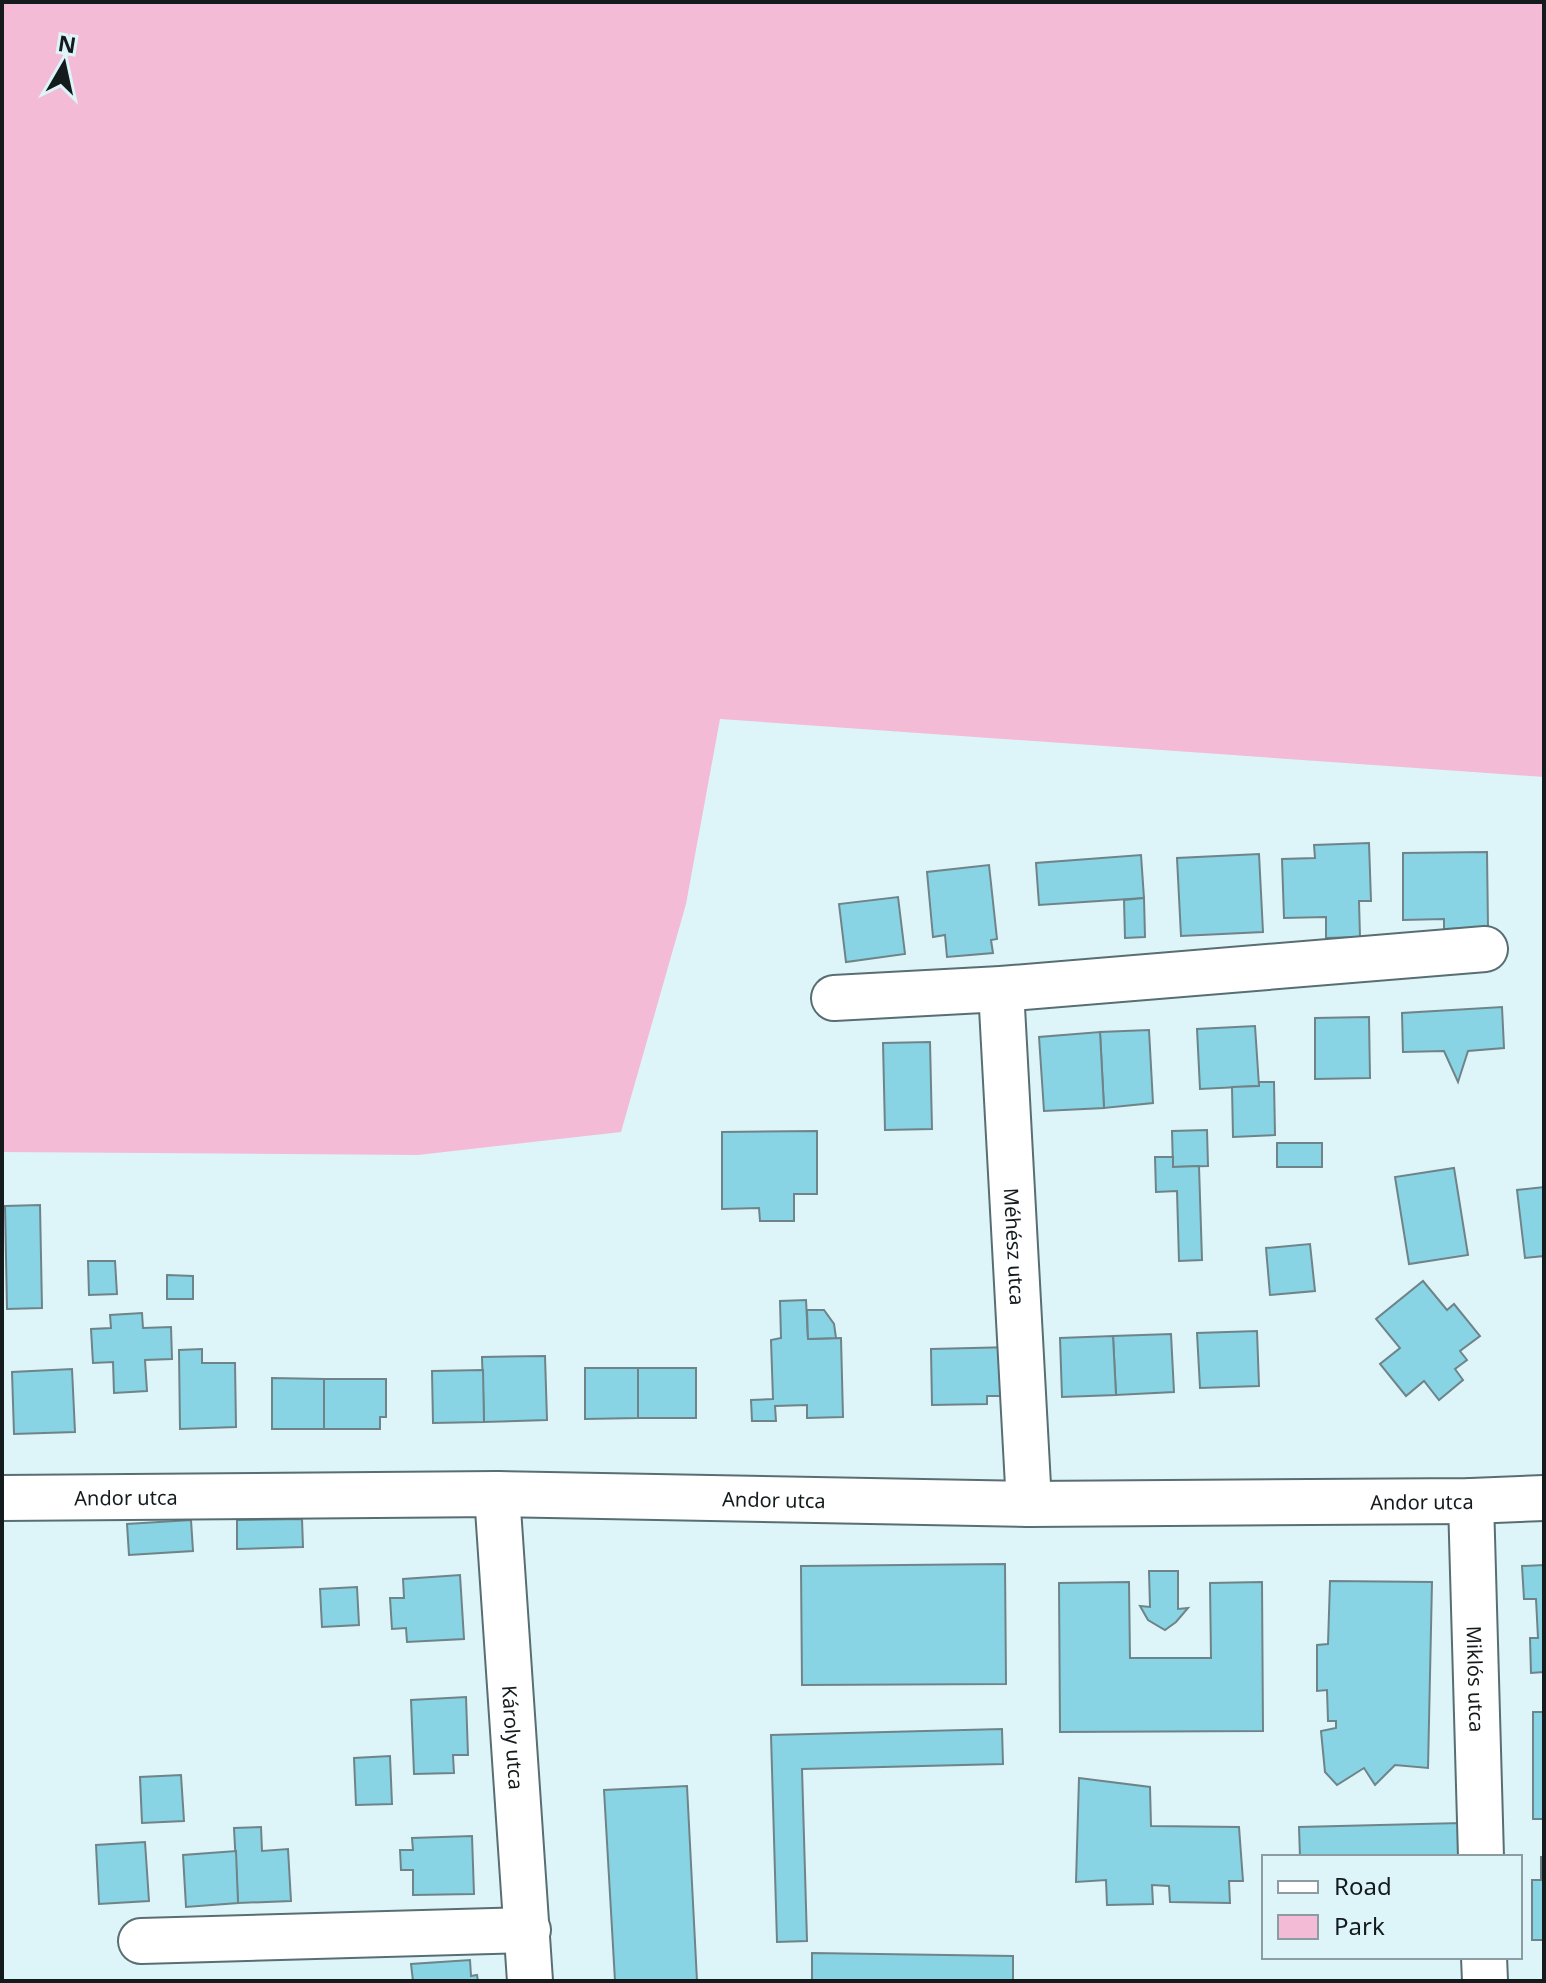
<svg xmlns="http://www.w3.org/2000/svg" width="1546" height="1983" font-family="'Noto Sans',sans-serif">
<rect width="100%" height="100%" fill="#ddf4f9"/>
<polygon fill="#f3bbd6" points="2,2 1544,2 1544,777 720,719 686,904 621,1132 418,1155 2,1152"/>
<g fill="#88d4e4" stroke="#6f8488" stroke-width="2">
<polygon points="1369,843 1371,901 1359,901 1360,937 1326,938 1326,917 1284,918 1282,859 1315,858 1314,845"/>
<polygon points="1487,852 1488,928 1444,929 1444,919 1403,920 1403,853"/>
<polygon points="1259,854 1263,932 1181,936 1177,858"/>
<polygon points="1141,855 1144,898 1039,905 1036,863"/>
<polygon points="989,865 997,939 991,940 993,953 947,957 945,935 933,937 927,872"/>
<polygon points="898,897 905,954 846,962 839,904"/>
<polygon points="1144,898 1145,937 1125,938 1124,900"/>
<polygon points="1502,1007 1504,1048 1468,1051 1458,1082 1444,1051 1403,1052 1402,1013"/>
<polygon points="1369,1017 1370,1078 1315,1079 1315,1018"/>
<polygon points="1255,1026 1259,1086 1200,1089 1197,1029"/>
<polygon points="1149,1030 1153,1103 1104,1108 1100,1032"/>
<polygon points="1100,1032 1104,1108 1044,1111 1039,1037"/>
<polygon points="930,1042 932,1129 885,1130 883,1043"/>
<polygon points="1259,1082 1274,1082 1275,1135 1233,1137 1232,1087 1259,1086"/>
<polygon points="1207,1130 1208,1166 1173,1167 1172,1131"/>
<polygon points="817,1131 817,1194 794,1194 794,1221 760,1221 759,1208 722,1209 722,1132"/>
<rect x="1277" y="1143" width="45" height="24"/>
<polygon points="1155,1157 1173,1157 1173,1167 1199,1166 1202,1260 1179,1261 1177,1191 1156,1192"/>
<polygon points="1454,1168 1468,1255 1409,1264 1395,1177"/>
<polygon points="1544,1187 1544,1256 1525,1258 1517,1190"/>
<polygon points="40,1205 42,1308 7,1309 5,1206"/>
<polygon points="1310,1244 1315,1291 1270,1295 1266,1248"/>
<polygon points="88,1261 115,1261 117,1294 89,1295"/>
<polygon points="167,1275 193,1276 193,1299 167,1299"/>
<polygon points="1423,1281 1447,1310 1454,1304 1480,1336 1460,1351 1467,1360 1455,1369 1463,1380 1439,1400 1424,1381 1406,1396 1380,1364 1400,1348 1376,1319"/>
<polygon points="806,1300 808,1339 841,1338 843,1417 807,1418 807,1405 775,1406 776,1421 752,1421 751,1400 773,1399 771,1340 781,1338 780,1301"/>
<polygon points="807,1310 824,1310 834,1324 836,1338 808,1339"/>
<polygon points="142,1313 143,1328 171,1327 172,1359 145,1360 147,1391 114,1393 113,1362 93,1363 91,1329 111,1328 110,1315"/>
<polygon points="1257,1331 1259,1386 1200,1388 1197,1333"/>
<polygon points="1171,1334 1174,1392 1116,1395 1113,1336"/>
<polygon points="1113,1336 1116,1395 1062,1397 1060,1338"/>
<polygon points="1013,1347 1018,1396 987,1396 987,1404 932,1405 931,1349"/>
<polygon points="202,1349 202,1363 235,1363 236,1427 180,1429 179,1350"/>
<polygon points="545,1356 547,1420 484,1422 482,1357"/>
<polygon points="585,1368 638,1368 638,1418 585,1419"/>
<rect x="638" y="1368" width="58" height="50"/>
<polygon points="72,1369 75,1432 14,1434 12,1372"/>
<polygon points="483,1370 484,1422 433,1423 432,1371"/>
<polygon points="272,1378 324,1379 324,1429 272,1429"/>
<polygon points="324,1379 386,1379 386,1417 380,1417 380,1429 324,1429"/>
<polygon points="302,1519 303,1547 237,1549 237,1520"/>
<polygon points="191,1520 193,1551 129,1555 127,1524"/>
<polygon points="1005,1564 1006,1684 802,1685 801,1566"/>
<polygon points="1544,1565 1544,1672 1531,1673 1530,1638 1538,1638 1536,1599 1524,1599 1522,1566"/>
<polygon points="1149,1571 1178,1571 1178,1609 1188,1608 1176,1622 1165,1630 1148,1620 1140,1606 1150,1607"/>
<polygon points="460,1575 464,1639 407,1642 406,1628 392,1629 390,1598 404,1598 403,1579"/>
<polygon points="1330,1581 1432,1582 1428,1768 1395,1765 1375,1785 1364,1768 1337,1785 1325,1772 1321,1731 1336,1728 1336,1721 1328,1721 1327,1690 1317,1691 1317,1645 1328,1644"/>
<polygon points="1129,1582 1130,1658 1211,1658 1210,1583 1262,1582 1263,1731 1060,1732 1059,1583"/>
<polygon points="357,1587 359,1625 322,1627 320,1589"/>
<polygon points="466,1697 468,1755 453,1755 454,1773 414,1774 411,1700"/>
<rect x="1533" y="1712" width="11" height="107"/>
<polygon points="1002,1729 1003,1764 802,1769 807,1941 777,1942 771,1735"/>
<polygon points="390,1756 392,1804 356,1805 354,1758"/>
<polygon points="181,1775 184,1821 142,1823 140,1777"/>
<polygon points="1079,1778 1150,1787 1151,1826 1239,1827 1243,1881 1229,1881 1230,1903 1170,1902 1169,1886 1152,1885 1153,1904 1107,1905 1106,1880 1076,1882"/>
<polygon points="687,1786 697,1981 615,1981 604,1790"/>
<polygon points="1461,1823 1462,1857 1300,1857 1299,1827"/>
<polygon points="261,1827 262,1851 288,1849 291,1901 238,1903 234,1828"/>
<polygon points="472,1836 474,1894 413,1895 413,1870 401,1870 400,1850 413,1850 412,1838"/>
<polygon points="145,1842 149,1901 99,1904 96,1845"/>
<polygon points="236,1851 238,1903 186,1907 183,1855"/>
<polygon points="1541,1857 1544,1857 1544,1957 1543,1940 1532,1940 1532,1880 1541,1880"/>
<polygon points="812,1953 1013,1956 1013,1981 812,1981"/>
<polygon points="470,1960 471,1976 477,1975 478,1981 413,1981 411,1964"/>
</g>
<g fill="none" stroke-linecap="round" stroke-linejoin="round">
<defs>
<g id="minor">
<path id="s1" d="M1001,989L1029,1504"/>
<polyline points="834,998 1001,989 1485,949"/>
<path id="s2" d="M497,1494L530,1981"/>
<path id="s3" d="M2,1498L497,1494L1029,1504L1471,1501L1544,1498"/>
<path id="s4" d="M1471,1501L1481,1857"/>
<polyline points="141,1941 528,1930"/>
<polyline points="1484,1957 1485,1981"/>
</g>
</defs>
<use href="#minor" stroke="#596e72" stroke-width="48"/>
<use href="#minor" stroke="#fff" stroke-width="44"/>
</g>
<g text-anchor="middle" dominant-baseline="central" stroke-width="6" stroke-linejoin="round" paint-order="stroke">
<g font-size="20" fill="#131b1d" stroke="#ddf4f9">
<text stroke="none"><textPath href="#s1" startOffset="258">Méhész utca</textPath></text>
<text stroke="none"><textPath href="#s3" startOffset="124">Andor utca</textPath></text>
<text stroke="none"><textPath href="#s3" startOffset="772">Andor utca</textPath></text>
<text stroke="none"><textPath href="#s3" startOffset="1420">Andor utca</textPath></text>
<text stroke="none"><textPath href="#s4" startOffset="178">Miklós utca</textPath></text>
<text stroke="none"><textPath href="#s2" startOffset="244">Károly utca</textPath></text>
</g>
</g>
<rect width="1546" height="1983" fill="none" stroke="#131b1d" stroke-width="8"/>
<rect x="1262" y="1855" width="260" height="104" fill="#ddf4f9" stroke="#8c9da1" stroke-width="2"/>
<rect x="1278" y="1881" width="40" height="12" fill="#ffffff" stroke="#8c9da1" stroke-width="2"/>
<text x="1334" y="1895" font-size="24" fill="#131b1d">Road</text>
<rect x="1278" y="1915" width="40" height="24" fill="#f3bbd6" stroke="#8c9da1" stroke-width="2"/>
<text x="1334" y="1935" font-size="24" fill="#131b1d">Park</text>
<g transform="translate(64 64) rotate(9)" stroke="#ddf4f9" stroke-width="6" paint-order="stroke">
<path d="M0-6L14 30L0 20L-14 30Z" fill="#131b1d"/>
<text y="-12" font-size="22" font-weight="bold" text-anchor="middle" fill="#131b1d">N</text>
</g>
</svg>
